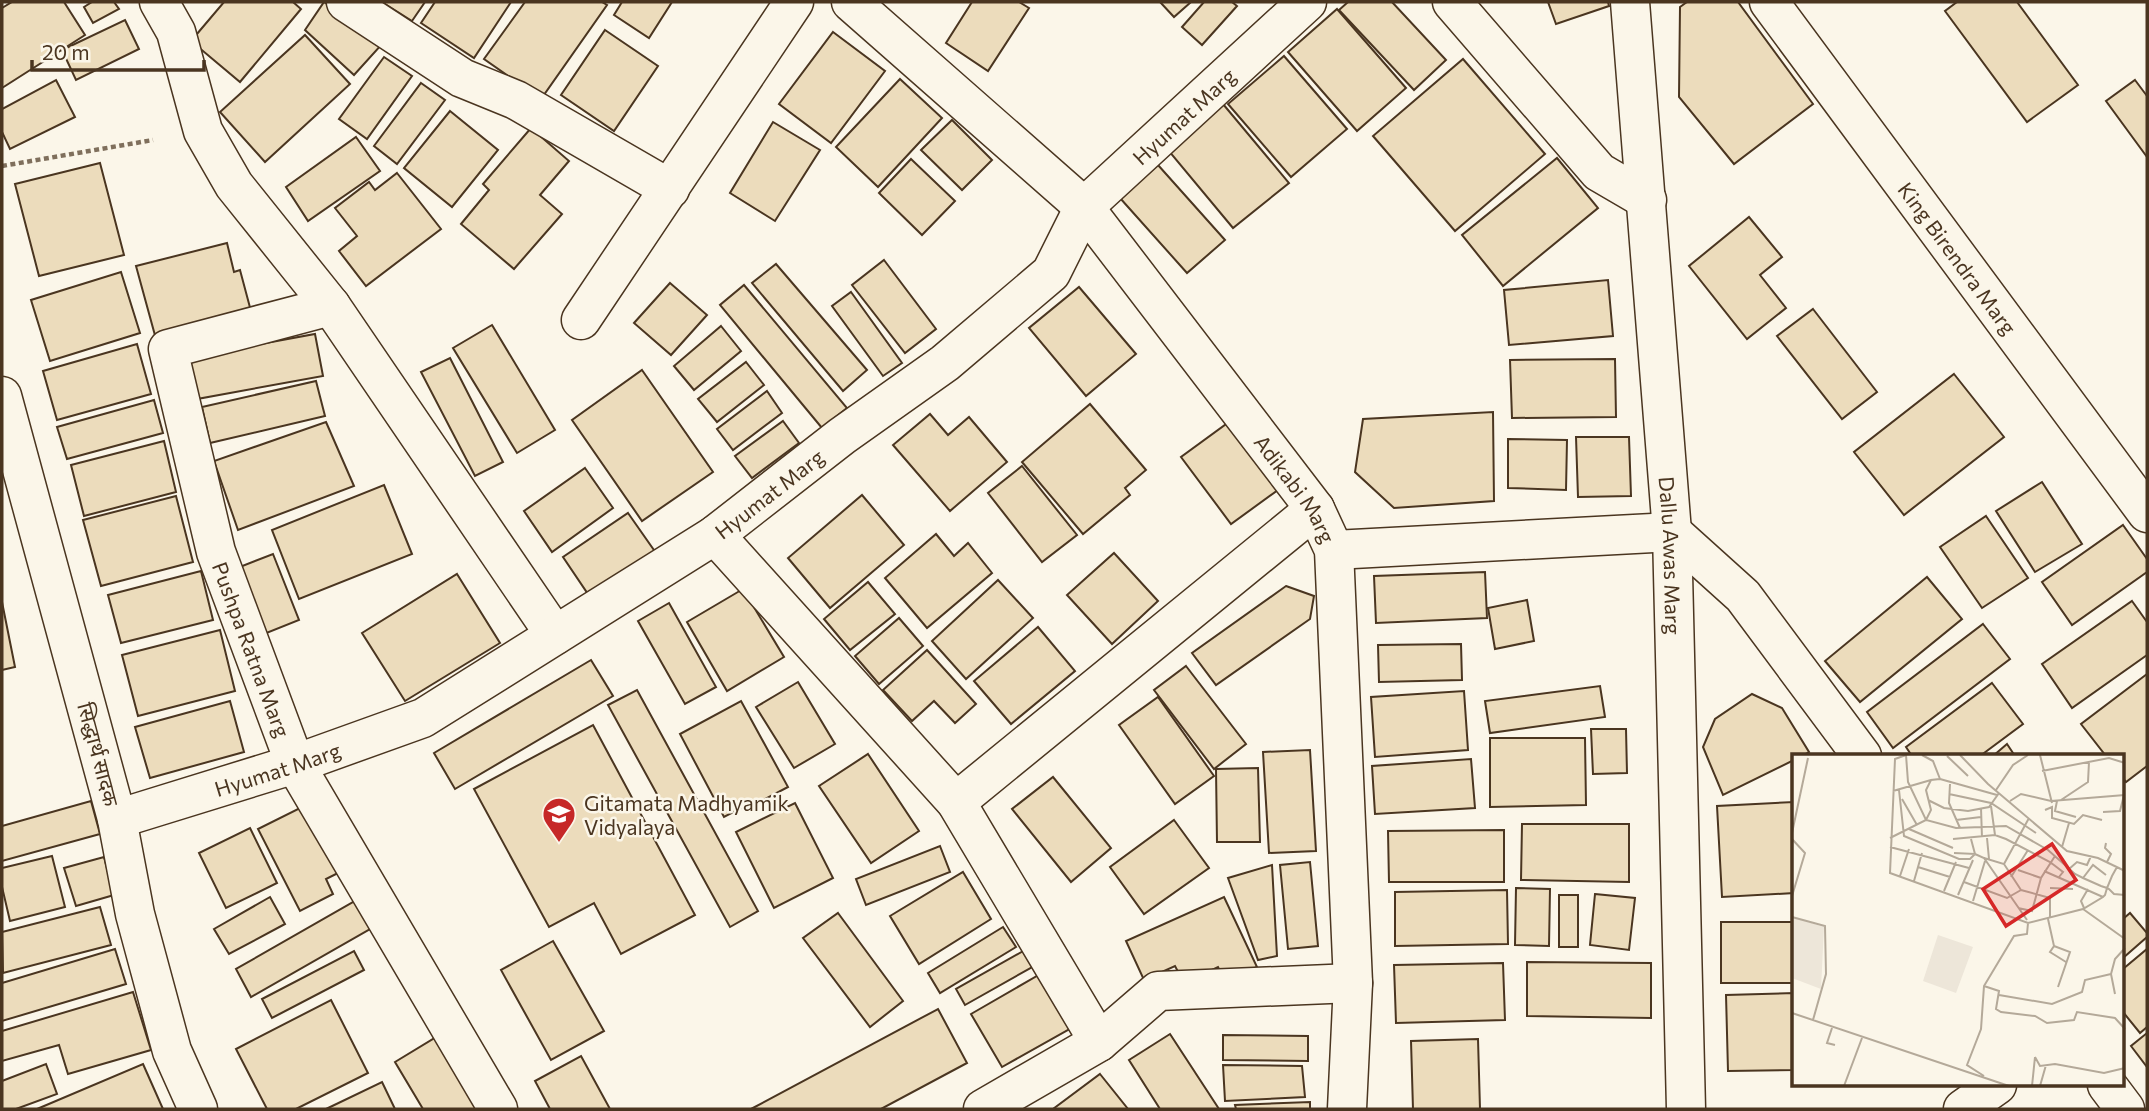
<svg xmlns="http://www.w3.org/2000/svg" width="2149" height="1111" font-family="Commissioner,'Noto Sans Devanagari',sans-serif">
<rect width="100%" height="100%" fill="#fbf6e9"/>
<g fill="#ecdcbc" stroke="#4a3520" stroke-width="2">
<polygon points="12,2 64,2 85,35 2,88 2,8"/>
<polygon points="92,2 114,2 119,9 93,23 84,7"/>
<polygon points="224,2 293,2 301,9 240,82 191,41"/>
<polygon points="324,2 383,43 354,75 305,30"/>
<polygon points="382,2 425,2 412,21"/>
<polygon points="435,2 511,2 474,58 421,23"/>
<polygon points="525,2 602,2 607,5 541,99 484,59"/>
<polygon points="622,2 672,2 649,38 614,15"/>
<polygon points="972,2 1019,2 1029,8 988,71 946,43"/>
<polygon points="1160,2 1191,2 1174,17"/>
<polygon points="1204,2 1232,2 1237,6 1202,45 1182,27"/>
<polygon points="1348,2 1392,2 1446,60 1414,90 1339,10"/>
<polygon points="1548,2 1608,2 1609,6 1556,24"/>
<polygon points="1687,2 1738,2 1813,104 1734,164 1679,97 1680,7"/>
<polygon points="1957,2 2017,2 2078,85 2027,122 1945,11"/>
<polygon points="1337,9 1406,88 1357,131 1288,52"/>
<polygon points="125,20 139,49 76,80 62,50"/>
<polygon points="605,30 658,66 614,131 561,95"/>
<polygon points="833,32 885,71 831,143 779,104"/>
<polygon points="305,35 350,84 265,162 220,112"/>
<polygon points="1284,56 1347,129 1291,177 1228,104"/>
<polygon points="384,57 412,76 367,139 339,119"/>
<polygon points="1463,59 1545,154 1455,231 1373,136"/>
<polygon points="900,79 942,118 878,187 836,147"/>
<polygon points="56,80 75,117 10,149 2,132 2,109"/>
<polygon points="2135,80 2147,96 2147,157 2106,101"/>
<polygon points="421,83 445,100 397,164 374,146"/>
<polygon points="1223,104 1289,183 1233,228 1168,150"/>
<polygon points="450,111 498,150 452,207 404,168"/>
<polygon points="952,120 992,160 962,190 921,150"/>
<polygon points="773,122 820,150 775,221 730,193"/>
<polygon points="531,128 569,161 540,195 562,214 514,269 461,224 489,190 483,184"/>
<polygon points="356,137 380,171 308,221 286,187"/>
<polygon points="1557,158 1598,208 1503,286 1462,235"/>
<polygon points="911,159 955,201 922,235 879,193"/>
<polygon points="100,163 124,255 39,276 15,184"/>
<polygon points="1158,165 1225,240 1187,273 1120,198"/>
<polygon points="397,173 441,229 366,286 339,251 357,236 335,208 369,182 375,190"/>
<polygon points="1749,217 1782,257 1760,275 1786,308 1747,339 1689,266"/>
<polygon points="227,243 234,272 240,270 252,315 156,339 136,266"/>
<polygon points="884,260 936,329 905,353 852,285"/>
<polygon points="776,264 867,370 843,391 752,283"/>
<polygon points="121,272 140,333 50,361 31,300"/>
<polygon points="1608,280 1613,336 1509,345 1504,290"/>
<polygon points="670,283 707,315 671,355 634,323"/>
<polygon points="744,285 847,408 822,428 720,305"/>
<polygon points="1079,287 1136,354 1086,396 1029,328"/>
<polygon points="851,292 902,363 883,376 832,306"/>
<polygon points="1813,309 1877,392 1842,419 1777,336"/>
<polygon points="492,325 555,430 517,453 453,348"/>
<polygon points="721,326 741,351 694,390 674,366"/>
<polygon points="315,334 323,376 197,399 189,357"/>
<polygon points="137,344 151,394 57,420 43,371"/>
<polygon points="450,358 503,462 475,476 421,372"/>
<polygon points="1615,359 1616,417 1512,418 1510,360"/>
<polygon points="746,362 764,385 717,422 698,399"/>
<polygon points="642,370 713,472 642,521 572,420"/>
<polygon points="1954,374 2004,437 1904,515 1854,452"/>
<polygon points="316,381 325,416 210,443 202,407"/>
<polygon points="767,391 782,413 733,450 717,429"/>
<polygon points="154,400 163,433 67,459 57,427"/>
<polygon points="1090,404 1146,470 1125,488 1130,495 1083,534 1022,462"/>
<polygon points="1493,412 1494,501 1394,508 1355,472 1363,419"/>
<polygon points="930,414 948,435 969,417 1007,462 950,511 893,445"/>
<polygon points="783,421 799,443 752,478 735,456"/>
<polygon points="326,422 354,486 238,530 214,461"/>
<polygon points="1229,422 1278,490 1231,524 1181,457"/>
<polygon points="1576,437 1629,437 1631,496 1578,497"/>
<polygon points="1508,439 1567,440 1566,490 1508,488"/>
<polygon points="164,441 176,492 84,516 71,465"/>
<polygon points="1022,466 1077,535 1042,562 988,493"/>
<polygon points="585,468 613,508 552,552 524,511"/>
<polygon points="2042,482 2082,544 2035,572 1996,511"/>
<polygon points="384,485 412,554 299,599 272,530"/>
<polygon points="862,495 904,545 830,608 788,558"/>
<polygon points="176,496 193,562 101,586 83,520"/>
<polygon points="628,513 656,553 590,597 563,557"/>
<polygon points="1986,516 2028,578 1982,608 1940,547"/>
<polygon points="2123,525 2147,559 2147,572 2072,625 2042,582"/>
<polygon points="936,534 954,556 968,543 992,573 927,628 885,578"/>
<polygon points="1114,553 1158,601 1112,644 1067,595"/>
<polygon points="273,554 299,620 259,636 232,570"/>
<polygon points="201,571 213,620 121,643 108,595"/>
<polygon points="1485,572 1487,618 1376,623 1374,576"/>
<polygon points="457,574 500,643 405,701 362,633"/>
<polygon points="1927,577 1962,619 1860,702 1825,661"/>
<polygon points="998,580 1033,618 966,679 932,641"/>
<polygon points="868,582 895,614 850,650 824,619"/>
<polygon points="1286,586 1314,596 1310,619 1216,685 1192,653"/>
<polygon points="743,589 784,657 727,691 687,622"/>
<polygon points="1527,600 1534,641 1495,649 1488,608"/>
<polygon points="2132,601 2147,622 2147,655 2072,708 2042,664"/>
<polygon points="2,602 15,667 2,670"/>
<polygon points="669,603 716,687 685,704 638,621"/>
<polygon points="899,618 923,646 879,684 855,656"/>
<polygon points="1983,624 2010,659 1893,748 1867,712"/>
<polygon points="1038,627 1075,671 1011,724 974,681"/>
<polygon points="220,630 235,691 138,716 122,655"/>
<polygon points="1461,644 1462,680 1379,682 1378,645"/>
<polygon points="927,650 976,704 955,723 934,701 912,721 883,690"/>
<polygon points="591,660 613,696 455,789 434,753"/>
<polygon points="1186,666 1246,744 1214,769 1154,690"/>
<polygon points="2147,674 2147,766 2126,782 2123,778 2123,756 2106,756 2081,724"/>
<polygon points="798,682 835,744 794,768 756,707"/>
<polygon points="1992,683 2023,724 1980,756 1912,756 1906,747"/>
<polygon points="1600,686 1605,717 1490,733 1485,701"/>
<polygon points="637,690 758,911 730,927 608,705"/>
<polygon points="1464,691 1468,750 1375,757 1371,697"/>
<polygon points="1752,694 1782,708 1809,752 1802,756 1794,756 1794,760 1723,795 1703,747 1715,719"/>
<polygon points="1158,697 1214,776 1175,804 1119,725"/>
<polygon points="230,701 244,752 150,778 135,727"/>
<polygon points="741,701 788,787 750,807 749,804 724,817 680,734"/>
<polygon points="593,725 695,915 621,954 594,903 549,927 474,789"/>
<polygon points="1591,729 1626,729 1627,773 1593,774"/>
<polygon points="1490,738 1585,738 1586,805 1490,807"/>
<polygon points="2007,744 2015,756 1993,756"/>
<polygon points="1310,750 1316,851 1269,853 1263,752"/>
<polygon points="868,754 919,831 871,863 819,786"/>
<polygon points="1471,759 1475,808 1375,814 1372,766"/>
<polygon points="1258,768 1260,842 1217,842 1216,769"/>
<polygon points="1053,777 1111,848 1071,882 1012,809"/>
<polygon points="91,801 100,834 2,861 2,826"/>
<polygon points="312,802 346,869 326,879 333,894 300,911 258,829"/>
<polygon points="1794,802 1794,893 1722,897 1717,806"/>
<polygon points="795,803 833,878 774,908 736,832"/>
<polygon points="1174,820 1209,868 1144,914 1110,867"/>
<polygon points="1522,824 1629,824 1629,882 1521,880"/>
<polygon points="250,828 277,883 226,908 199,853"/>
<polygon points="1504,830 1504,882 1389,882 1388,831"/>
<polygon points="940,846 950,872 866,905 856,879"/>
<polygon points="52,856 65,907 10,921 2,887 2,868"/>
<polygon points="104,857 114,895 76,906 64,868"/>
<polygon points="1310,862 1318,946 1288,949 1280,865"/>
<polygon points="1272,865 1277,956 1258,960 1228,878"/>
<polygon points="963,872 991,919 919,964 890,916"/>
<polygon points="1516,888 1550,889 1549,946 1515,945"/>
<polygon points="1507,890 1508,944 1395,946 1395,892"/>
<polygon points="1595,894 1635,898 1629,950 1590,945"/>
<rect x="1559" y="895" width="19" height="52"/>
<polygon points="270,897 285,924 229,954 214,929"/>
<polygon points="362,897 377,925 251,997 236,969"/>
<polygon points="1224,897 1257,967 1225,981 1218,967 1184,983 1175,966 1144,980 1126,941"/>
<polygon points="100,907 111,945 3,973 2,932"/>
<polygon points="838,913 903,1001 870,1027 803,938"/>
<polygon points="2130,913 2147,933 2147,937 2123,958 2123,919"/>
<rect x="1721" y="922" width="73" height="61"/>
<polygon points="1003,927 1016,947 940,993 928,973"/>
<polygon points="553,941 604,1031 551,1060 501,970"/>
<polygon points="115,949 126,984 2,1021 2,983"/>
<polygon points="2147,949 2147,1027 2140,1033 2123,1012 2123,969"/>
<polygon points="1025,950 1034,966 965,1005 956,989"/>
<polygon points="354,951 364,970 272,1018 262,999"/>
<polygon points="1527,962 1651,963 1651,1018 1527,1016"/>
<polygon points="1503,963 1505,1020 1396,1023 1394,965"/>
<polygon points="1042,973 1073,1027 1002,1067 971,1014"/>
<polygon points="133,992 151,1050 68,1074 59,1045 2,1061 2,1031"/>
<polygon points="1794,993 1794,1070 1728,1071 1726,995"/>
<polygon points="331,1000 368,1073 296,1109 267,1109 236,1049"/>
<polygon points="938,1009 967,1063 881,1109 751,1109"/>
<polygon points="2147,1033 2147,1067 2131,1046"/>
<polygon points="1170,1034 1219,1109 1160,1109 1129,1060"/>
<polygon points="1223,1035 1308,1036 1308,1061 1223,1060"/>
<polygon points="438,1036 480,1109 423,1109 395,1062"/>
<polygon points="1478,1039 1480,1109 1413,1109 1411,1041"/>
<polygon points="581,1056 610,1109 550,1109 535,1081"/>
<polygon points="46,1064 57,1094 16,1109 2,1109 2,1081"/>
<polygon points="143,1064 163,1109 37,1109"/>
<polygon points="1223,1065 1302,1066 1305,1097 1225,1101"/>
<polygon points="1100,1074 1128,1109 1053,1109"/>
<polygon points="382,1082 395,1109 326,1109"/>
<polygon points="1310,1102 1310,1109 1236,1109 1235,1105"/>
</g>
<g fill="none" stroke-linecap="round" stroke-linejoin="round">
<defs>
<g id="minor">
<polyline points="159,2 176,32 203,131 234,185 331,306 555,635"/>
<polyline points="346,2 462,78 516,100 670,189"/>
<path id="s1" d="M851,2L1084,207L1315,509L1334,550L1353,983L1347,1109"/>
<polyline points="1452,2 1599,172 1647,200"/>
<path id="s2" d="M1630,2L1672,532L1686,1109"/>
<path id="s3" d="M1769,2L2147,513"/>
<path id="s4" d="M331,306L168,349L216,552L295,764L498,1109"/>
<polyline points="581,320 794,2"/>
<polyline points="715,535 956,802 1099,1042"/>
<polyline points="1334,550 1672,532 1743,596 1862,756"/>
<polyline points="956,802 1315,509"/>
<path id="s5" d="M117,819L295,764L423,718L715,535L842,436L945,363L1051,273L1084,207L1307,2"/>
<polyline points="2107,1085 2125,1109"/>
<polyline points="983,1109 1099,1042 1158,991 1353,983"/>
<polyline points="1963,1109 1997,1085"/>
</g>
<polyline id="tertiary" points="2,396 117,819 135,914 172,1051 198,1109"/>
</defs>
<use href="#minor" stroke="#4a3520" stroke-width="41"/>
<use href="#tertiary" stroke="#4a3520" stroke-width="41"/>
<polyline stroke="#7f6f5c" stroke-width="4.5" stroke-dasharray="5 3.5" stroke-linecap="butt" points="2,166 153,140"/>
<use href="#minor" stroke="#fbf6e9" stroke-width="38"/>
<use href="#tertiary" stroke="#fbf6e9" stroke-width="38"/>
</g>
<defs>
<symbol id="school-pin" viewBox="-11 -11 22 30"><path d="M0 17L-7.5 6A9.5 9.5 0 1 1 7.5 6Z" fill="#c62828" stroke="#fbf6e9"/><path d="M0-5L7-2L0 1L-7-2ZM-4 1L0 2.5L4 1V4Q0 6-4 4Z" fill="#fff"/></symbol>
</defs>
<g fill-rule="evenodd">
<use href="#school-pin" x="540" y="795" width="38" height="52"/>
</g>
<g text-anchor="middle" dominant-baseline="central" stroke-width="5" stroke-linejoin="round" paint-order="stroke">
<g font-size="21" fill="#4a3520" stroke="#fbf6e9">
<text stroke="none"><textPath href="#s5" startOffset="1302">Hyumat Marg</textPath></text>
<text stroke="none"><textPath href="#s3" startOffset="318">King Birendra Marg</textPath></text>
<text stroke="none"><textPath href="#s1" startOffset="663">Adikabi Marg</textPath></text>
<text stroke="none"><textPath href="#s5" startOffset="735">Hyumat Marg</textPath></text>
<text stroke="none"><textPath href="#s2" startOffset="555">Dallu Awas Marg</textPath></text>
<text stroke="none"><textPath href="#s4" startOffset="481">Pushpa Ratna Marg</textPath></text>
<text transform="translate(99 754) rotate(75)">सिद्धार्थ सादक</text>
<text stroke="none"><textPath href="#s5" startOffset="168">Hyumat Marg</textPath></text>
</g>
<g font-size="21" fill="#4a3520" stroke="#fbf6e9" text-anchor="start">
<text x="584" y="802">Gitamata Madhyamik<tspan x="584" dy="24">Vidyalaya</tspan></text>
</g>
</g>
<g transform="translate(1792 754)">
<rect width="332" height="332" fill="#fbf6e9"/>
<path d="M0,163L32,173L29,235L0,224ZM146,181L181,193L164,239L131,227Z" fill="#ede6d9"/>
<path fill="none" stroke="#b4a999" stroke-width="2" d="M130,1L141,7L148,25M168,1L196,30L275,97L306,104L333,117M248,1L260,49M155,2L176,22M250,17L317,4L333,9M148,25L205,41M158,30L157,49L168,74M107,36L112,82L167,105H178L183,100L192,104L235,166M204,36L221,11L236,1M101,37L139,26M157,40L199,49L244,79M110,45L125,71M136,46L152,54L176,57L197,53L207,39M269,46L296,28L297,8M218,47L229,40L259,47L333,41M265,47L263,57L284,63M199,52L203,81M189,54L190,84M253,56L260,53V64L282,70L291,61L310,66M311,58L328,57L332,41M164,66L189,63M117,75L161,94M0,79L16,4M98,84L134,66L139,56L134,36L139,26L148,25M195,84L197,105M0,85L13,99L0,142M161,85L203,81L214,85L258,108L271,118L267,123M314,89L313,94L319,100L315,108M98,93L177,114M270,93L277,69M162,99L183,100L179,85M192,104L212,110L229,136M212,110L237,64M126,113L158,123M325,113L320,122L315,134L313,141L311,143L291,155L236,169L98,119L103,5L114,1L116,28L134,66L164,74L214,72L256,96L283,120L291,124L309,132L315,134L317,135L322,140L333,141M277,115L285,108L295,111L299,102M226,116L249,124M252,117L311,143M108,122L117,95M219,123L236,96M291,124L301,111L314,121M122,127L130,99M172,128L215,144L229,136M258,134L281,135M229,136L258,144V164M152,137L164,108M166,141L181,106M181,147L193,107M226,154L240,157L249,124L263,102M292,154L289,147L296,135M291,155L333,185M0,163L33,172L34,220L21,266M256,165L262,192L258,198L274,208M262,192L278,198L266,233M192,232L207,237L204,255L209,258L243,262L255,269L282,266L285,258L323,264L333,275M323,240L319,220L323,205L333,194M207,241L260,250L290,238L293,226L319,220M0,259L217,332M40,274L35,289L43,291M243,303L248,312L263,310L312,319L333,314M192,322L175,311L189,275L192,232L222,182L235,180L236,169M52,332L70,284M240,332L243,303M248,332L254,311"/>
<path fill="#d62828" fill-opacity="0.15" stroke="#d62828" stroke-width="3.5" d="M260,90L284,126L214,172L191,135Z"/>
<rect width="332" height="332" fill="none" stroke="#4a3520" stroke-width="3.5"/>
</g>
<rect width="2149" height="1111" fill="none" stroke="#4a3520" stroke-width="7"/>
<path d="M32 60v10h172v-10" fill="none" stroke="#4a3520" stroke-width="3.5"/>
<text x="42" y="60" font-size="21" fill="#4a3520" stroke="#fbf6e9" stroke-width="5" paint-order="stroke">20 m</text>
</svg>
